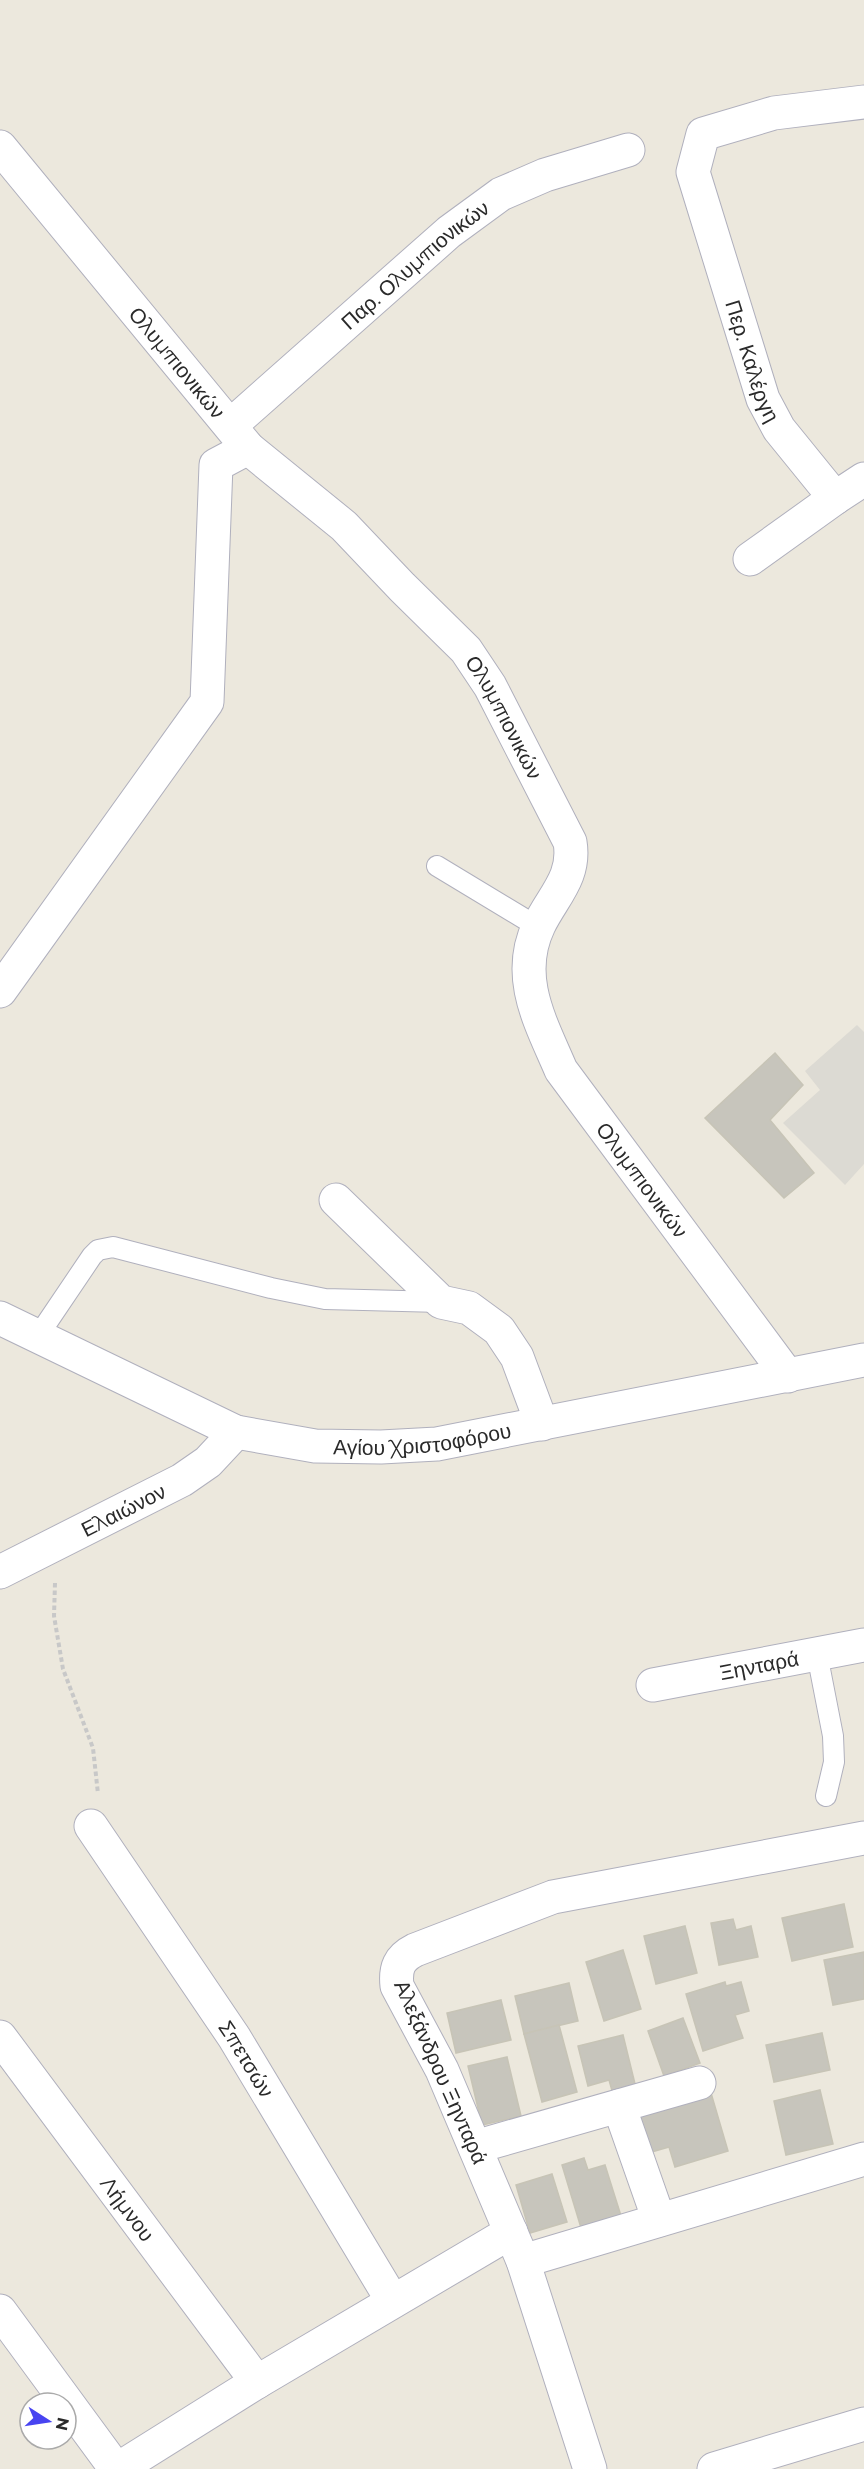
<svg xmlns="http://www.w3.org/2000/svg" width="864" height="2469" font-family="Montserrat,sans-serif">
<rect width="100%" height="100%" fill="#ece8dd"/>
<polygon fill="#dcdad3" points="857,1025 864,1032 864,1164 845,1185 783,1123 820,1090 805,1071"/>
<g fill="#c7c5bc" stroke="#c7c4b6" stroke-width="1.5">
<polygon points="775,1053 803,1085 770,1120 814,1173 784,1198 705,1118"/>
<polygon points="844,1904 853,1947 792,1961 782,1918"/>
<polygon points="733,1919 736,1930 751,1926 758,1957 719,1965 711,1923"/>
<polygon points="685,1926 697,1973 656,1984 644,1936"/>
<polygon points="623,1950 641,2009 604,2021 586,1962"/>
<polygon points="864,1952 864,1999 833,2005 824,1960"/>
<polygon points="725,1982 726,1986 741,1982 749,2011 735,2015 743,2038 703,2051 686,1994"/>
<polygon points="569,1983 578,2021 524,2034 515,1996"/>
<polygon points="501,2000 511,2040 456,2053 447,2013"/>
<polygon points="683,2018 700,2063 664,2076 648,2031"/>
<polygon points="559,2025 577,2092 542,2102 524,2034"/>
<polygon points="822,2033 830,2070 774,2082 766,2045"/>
<polygon points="623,2035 636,2088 613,2094 609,2080 588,2086 578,2046"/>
<polygon points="507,2057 521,2116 482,2125 468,2066"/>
<polygon points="820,2090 833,2144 786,2155 774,2101"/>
<polygon points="711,2093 728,2151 675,2167 669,2147 648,2153 638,2114"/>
<polygon points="584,2158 588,2170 605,2165 622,2219 582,2231 562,2165"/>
<polygon points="552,2174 567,2222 530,2233 516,2185"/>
</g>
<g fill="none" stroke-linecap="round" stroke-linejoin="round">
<defs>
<g id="lane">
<polyline points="437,866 538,927"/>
<polyline points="38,1336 92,1256 98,1250 113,1247 271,1288 325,1299 441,1302"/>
<polyline points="817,1654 833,1736 834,1762 826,1796"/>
</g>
<g id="street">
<path id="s1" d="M864,102L774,113L703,134L693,172L763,399L779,429L835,498L864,479"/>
<path id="s2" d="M0,147L248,448L344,526L402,587L466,650L490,686L570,842C576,877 553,896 539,925C514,977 541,1023 561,1070L788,1376"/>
<path id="s3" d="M231,425L449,232L501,194L545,175L628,150"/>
<polyline points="750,559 835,498"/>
<polyline points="0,991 207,702 216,465 248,448"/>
<polyline points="336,1200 441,1302 469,1308 499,1330 517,1357 542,1424"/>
<path id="s4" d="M0,1572L182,1480L208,1462L236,1432"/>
<path id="s5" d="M653,1685L864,1645"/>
<path id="s6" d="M91,1826L234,2037L392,2300"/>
<path id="s7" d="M0,2037L257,2382"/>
<polyline points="619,2106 659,2220"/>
<polyline points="475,2147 699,2083"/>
<polyline points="523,2261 864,2159"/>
<polyline points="0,2311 116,2469"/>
<polyline points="118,2469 257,2382 511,2232"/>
<path d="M590,2469L523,2261L442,2070L397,1986C395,1968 399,1958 415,1950L553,1897L864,1838"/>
<polyline points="714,2469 864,2424"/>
</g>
<g id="secondary">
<path id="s8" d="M0,1318L236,1432L315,1446L381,1447L437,1444L864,1360"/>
</g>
</defs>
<use href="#lane" stroke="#b0b0bd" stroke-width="22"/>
<use href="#street" stroke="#b0b0bd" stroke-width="35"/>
<use href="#secondary" stroke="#b0b0bd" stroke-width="35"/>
<polyline stroke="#c8c8c8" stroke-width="4" stroke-dasharray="4.5 3" stroke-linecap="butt" points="55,1583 54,1616 63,1669 93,1748 98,1794"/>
<use href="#lane" stroke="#fff" stroke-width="20"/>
<use href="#street" stroke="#fff" stroke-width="33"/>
<use href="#secondary" stroke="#fff" stroke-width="33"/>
</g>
<g text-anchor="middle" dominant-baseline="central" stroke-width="6" stroke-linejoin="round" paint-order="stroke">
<g font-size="21" fill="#2a2a2a" stroke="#fff">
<text stroke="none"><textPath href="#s3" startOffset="244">Παρ. Ολυμπιονικών</textPath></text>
<text stroke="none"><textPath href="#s1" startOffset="402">Περ. Καλέργη</textPath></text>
<text stroke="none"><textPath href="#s2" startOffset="279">Ολυμπιονικών</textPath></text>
<text stroke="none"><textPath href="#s2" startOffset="765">Ολυμπιονικών</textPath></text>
<text stroke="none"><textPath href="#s2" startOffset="1286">Ολυμπιονικών</textPath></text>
<text stroke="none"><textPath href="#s8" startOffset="450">Αγίου Χριστοφόρου</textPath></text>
<text stroke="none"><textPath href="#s4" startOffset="138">Ελαιώνον</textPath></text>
<text stroke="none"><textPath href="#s5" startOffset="108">Ξηνταρά</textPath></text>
<text stroke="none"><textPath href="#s6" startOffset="280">Σπετσών</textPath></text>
<text transform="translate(441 2072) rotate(66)">Αλεξάνδρου Ξηνταρά</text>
<text stroke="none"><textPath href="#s7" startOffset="214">Λήμνου</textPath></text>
</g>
</g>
<g transform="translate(48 2421) rotate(102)"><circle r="28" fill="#ffffff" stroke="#aaaaaa" stroke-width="1.5"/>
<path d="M0-4.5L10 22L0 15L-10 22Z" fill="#4844f1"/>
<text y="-9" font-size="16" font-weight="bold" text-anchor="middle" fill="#2a2a2a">N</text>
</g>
</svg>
